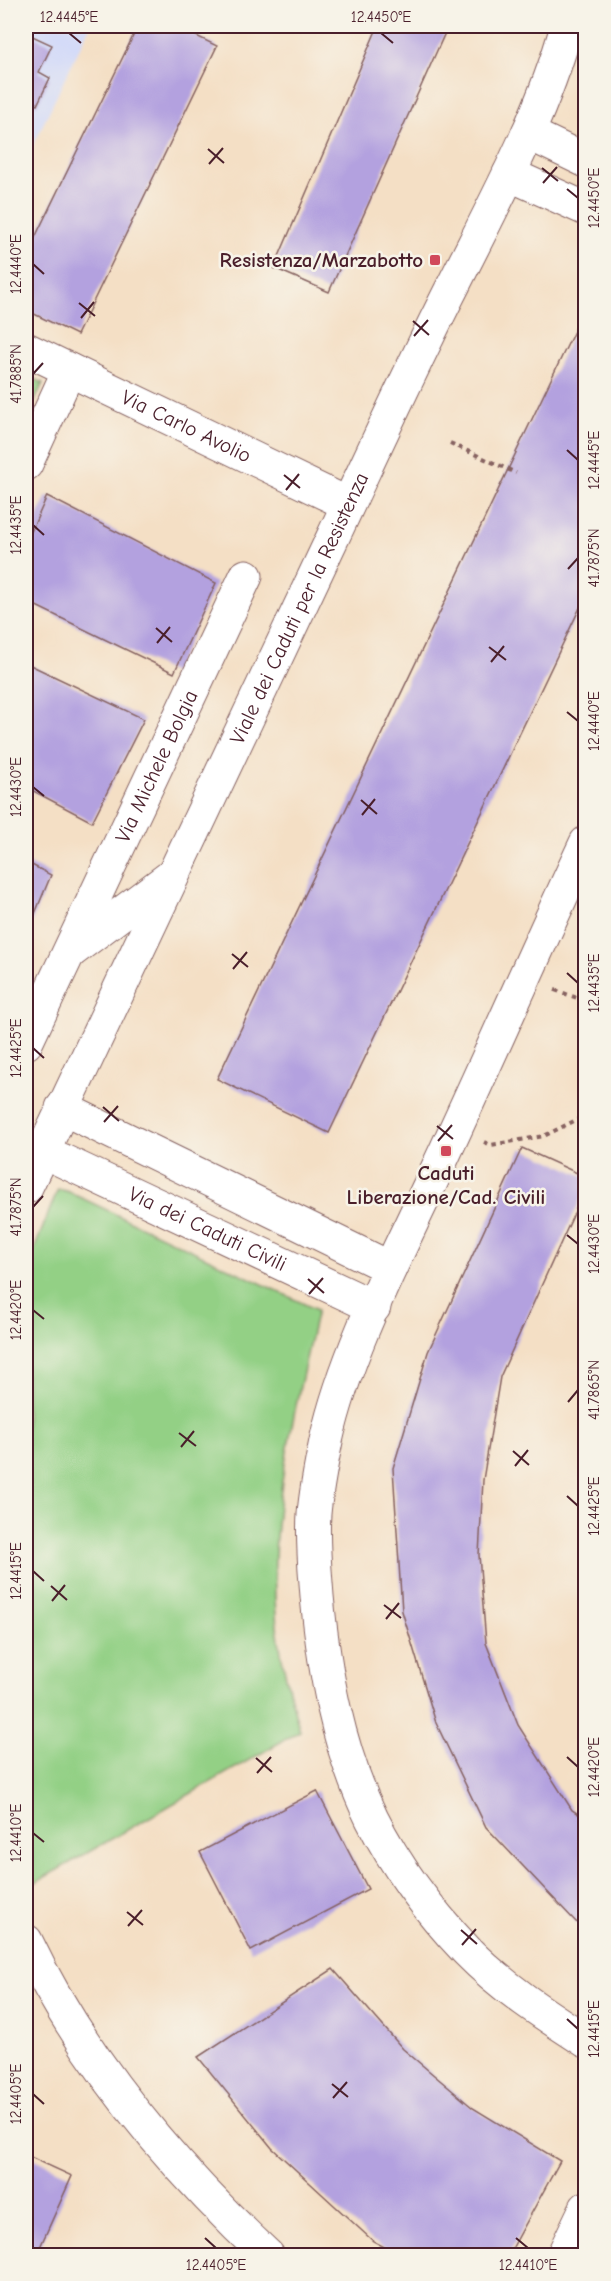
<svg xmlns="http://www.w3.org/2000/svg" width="611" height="2281" font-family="'Comic Neue',sans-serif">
<rect width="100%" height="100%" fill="#f7f3e8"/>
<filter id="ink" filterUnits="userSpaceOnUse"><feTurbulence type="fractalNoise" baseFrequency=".0167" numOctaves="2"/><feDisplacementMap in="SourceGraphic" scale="12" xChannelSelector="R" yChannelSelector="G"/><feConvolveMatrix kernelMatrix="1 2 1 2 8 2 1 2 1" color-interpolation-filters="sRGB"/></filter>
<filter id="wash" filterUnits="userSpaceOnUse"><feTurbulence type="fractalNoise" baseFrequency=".008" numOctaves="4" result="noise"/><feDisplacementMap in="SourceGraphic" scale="24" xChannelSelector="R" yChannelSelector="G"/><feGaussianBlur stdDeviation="1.35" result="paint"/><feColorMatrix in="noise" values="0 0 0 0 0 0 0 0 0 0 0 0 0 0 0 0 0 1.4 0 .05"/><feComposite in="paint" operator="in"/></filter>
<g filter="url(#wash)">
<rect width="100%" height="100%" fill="#f4dfc5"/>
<polygon fill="#d1d9f9" points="26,26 90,26 26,160"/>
<g fill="#93d085" stroke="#6e7858" stroke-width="1.5">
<polygon points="26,375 43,383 26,420"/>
<path d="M58,1189L69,1192L317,1310C295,1411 268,1511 276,1615C279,1654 289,1693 300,1731L26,1888V1270Z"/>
</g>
<g id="blocks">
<g fill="#b3a1df">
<polygon points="138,26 176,26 217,46 77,335 26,310 26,256"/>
<polygon points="378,26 448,26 329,292 274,268"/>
<polygon points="26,33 52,45 39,72 50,78 37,105 29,101 26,108"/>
<polygon points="586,306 586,595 329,1133 217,1079"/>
<polygon points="47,496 216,583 174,673 26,601 26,543"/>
<polygon points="26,663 144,719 92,822 26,787"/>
<polygon points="26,862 51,875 26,935"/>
<polygon points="522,1148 586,1177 586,1187 500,1377 483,1480 479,1555 486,1643 518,1725 572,1810 586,1819 586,1927 576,1922 486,1827 436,1723 402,1611 393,1468 428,1352"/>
<polygon points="317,1791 368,1889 251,1951 200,1852"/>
<polygon points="333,1969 403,2049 473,2108 560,2161 508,2256 401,2256 373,2241 272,2148 198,2057"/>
<polygon points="26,2155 72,2176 36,2256 26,2256"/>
</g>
</g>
</g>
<g filter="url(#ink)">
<use href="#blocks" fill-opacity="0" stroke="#866261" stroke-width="1.5"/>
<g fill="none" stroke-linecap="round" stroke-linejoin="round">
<defs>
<g id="minor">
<polyline points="528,133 586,161"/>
<polyline points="509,174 586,209"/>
<path id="s1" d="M26,349L348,504"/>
<polyline points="26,464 69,370"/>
<path d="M586,843C536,950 489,1058 439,1165C399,1252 347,1347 326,1441C321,1465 316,1490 314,1514C312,1542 315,1569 317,1596C324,1671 338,1750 372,1819C396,1867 430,1912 467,1951C502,1987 544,2014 586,2041"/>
<polyline points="70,952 170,877"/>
<path id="s2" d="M26,1043L246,576"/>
<polyline points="62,1108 390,1268"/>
<path id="s3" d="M42,1151L374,1307"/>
<path id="s4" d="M26,1187L332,539C372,454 411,368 454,284C496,200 542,117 567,26"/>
<path d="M26,1941C83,2061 171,2165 268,2256"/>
<polyline points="563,2256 586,2208"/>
</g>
</defs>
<use href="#minor" stroke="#866261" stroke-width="35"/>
<g stroke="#866261" stroke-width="4" stroke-dasharray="4.5 4.5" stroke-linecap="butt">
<polyline points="450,443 516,473"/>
<polyline points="555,990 586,1001"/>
<polyline points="484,1142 491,1145 544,1136 586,1115"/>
</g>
<use href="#minor" stroke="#fff" stroke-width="33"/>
</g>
</g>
<path fill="none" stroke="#4a1f2b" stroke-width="2" d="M69,33L81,43M381,33L393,43M208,149L224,163M209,164L223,148M542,168L558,181M543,183L557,167M567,189L578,198M33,264L44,274M79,303L95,316M81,318L94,302M413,321L429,335M414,336L428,320M33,374L43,363M567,450L578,460M284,475L300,488M286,490L299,474M33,525L44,535M568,569L578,558M156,628L172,642M157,643L170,627M489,647L506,660M491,662L504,646M567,712L578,721M33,787L44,796M361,800L377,814M362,815L375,799M232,954L248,967M233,969L247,952M567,973L578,983M33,1048L44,1058M103,1107L119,1121M104,1122L118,1106M437,1126L453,1139M438,1141L452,1125M33,1207L43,1196M567,1235L578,1244M308,1279L324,1293M309,1294L323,1278M33,1310L44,1319M568,1402L578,1390M179,1433L196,1446M181,1447L194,1431M513,1451L529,1465M515,1466L528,1450M567,1496L578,1506M33,1571L44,1581M51,1586L67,1600M52,1601L65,1585M384,1605L401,1618M386,1619L399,1603M567,1757L578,1767M256,1758L272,1772M257,1773L271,1757M33,1833L44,1842M127,1912L143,1925M128,1926L142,1910M461,1930L477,1944M462,1945L476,1929M567,2019L578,2029M332,2084L348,2097M33,2094L44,2104M333,2098L347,2082M205,2238L216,2248M516,2238L528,2248"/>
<g fill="#d1495b" stroke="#f7f3e8" stroke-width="2">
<rect x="429" y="254" width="12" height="12" rx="3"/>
<rect x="440" y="1145" width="12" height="12" rx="3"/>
</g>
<g text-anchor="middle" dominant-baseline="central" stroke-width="5" stroke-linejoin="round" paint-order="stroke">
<g font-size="21" font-weight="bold" fill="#4a1f2b" stroke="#f7f3e8" text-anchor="end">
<text x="423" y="260">Resistenza/Marzabotto</text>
<text x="446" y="1173" text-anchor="middle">Caduti<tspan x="446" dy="24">Liberazione/Cad. Civili</tspan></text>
</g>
<g font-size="21" fill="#4a1f2b" stroke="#f7f3e8">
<text stroke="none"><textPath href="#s1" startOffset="178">Via Carlo Avolio</textPath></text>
<text stroke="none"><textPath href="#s4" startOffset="640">Viale dei Caduti per la Resistenza</textPath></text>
<text stroke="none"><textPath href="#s2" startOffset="306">Via Michele Bolgia</textPath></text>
<text stroke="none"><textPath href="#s3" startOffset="183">Via dei Caduti Civili</textPath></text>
</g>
</g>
<rect width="611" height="2281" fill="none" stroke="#f7f3e8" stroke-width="66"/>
<rect x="33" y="33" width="545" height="2215" fill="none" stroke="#4a1f2b" stroke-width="2"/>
<g font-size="15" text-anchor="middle" fill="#4a1f2b">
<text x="69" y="22">12.4445°E</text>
<text x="381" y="22">12.4450°E</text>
<text transform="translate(594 198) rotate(-90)" y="5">12.4450°E</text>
<text transform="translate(16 264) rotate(-90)" y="5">12.4440°E</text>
<text transform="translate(16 374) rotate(-90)" y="5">41.7885°N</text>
<text transform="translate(594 460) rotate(-90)" y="5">12.4445°E</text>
<text transform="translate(16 525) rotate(-90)" y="5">12.4435°E</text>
<text transform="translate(594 558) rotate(-90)" y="5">41.7875°N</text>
<text transform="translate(594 721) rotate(-90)" y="5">12.4440°E</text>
<text transform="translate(16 787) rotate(-90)" y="5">12.4430°E</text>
<text transform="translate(594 983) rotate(-90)" y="5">12.4435°E</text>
<text transform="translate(16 1048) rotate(-90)" y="5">12.4425°E</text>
<text transform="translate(16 1207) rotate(-90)" y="5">41.7875°N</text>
<text transform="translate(594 1244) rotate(-90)" y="5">12.4430°E</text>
<text transform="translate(16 1310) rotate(-90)" y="5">12.4420°E</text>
<text transform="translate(594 1390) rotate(-90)" y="5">41.7865°N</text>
<text transform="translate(594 1506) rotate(-90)" y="5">12.4425°E</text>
<text transform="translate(16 1571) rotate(-90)" y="5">12.4415°E</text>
<text transform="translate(594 1767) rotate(-90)" y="5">12.4420°E</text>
<text transform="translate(16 1833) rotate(-90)" y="5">12.4410°E</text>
<text transform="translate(594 2029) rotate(-90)" y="5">12.4415°E</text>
<text transform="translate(16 2094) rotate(-90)" y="5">12.4405°E</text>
<text x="216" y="2270">12.4405°E</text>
<text x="528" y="2270">12.4410°E</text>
</g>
</svg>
